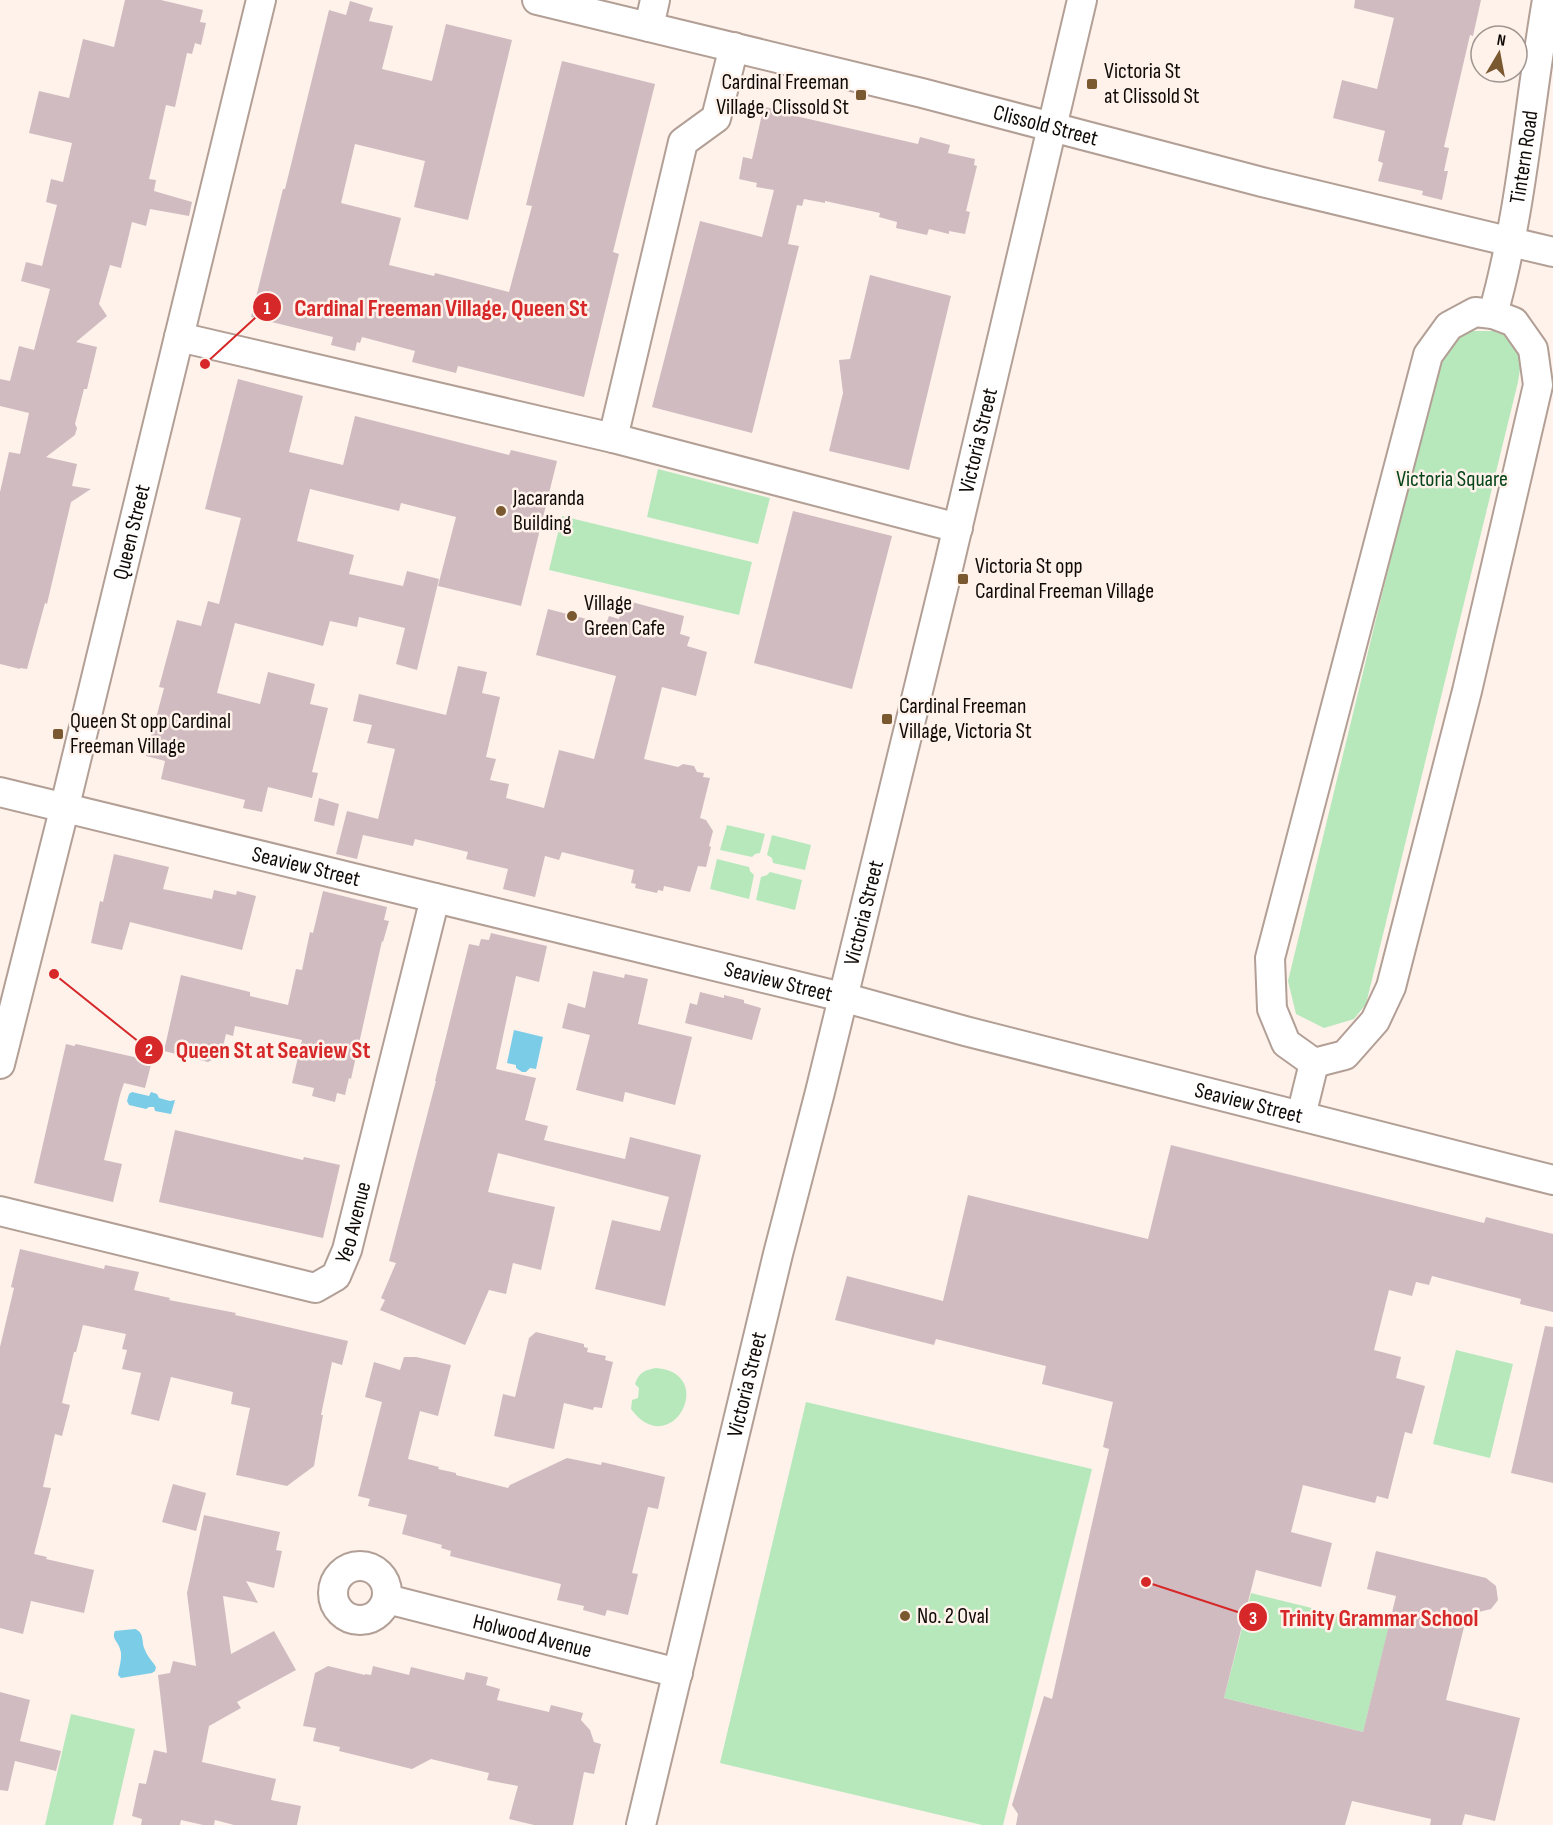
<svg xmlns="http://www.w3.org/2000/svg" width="1553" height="1825" font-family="'Sofia Sans Condensed',sans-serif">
<rect width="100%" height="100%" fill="#fef2eb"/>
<g fill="#b7e8bc">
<polygon points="1472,331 1493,331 1504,335 1514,343 1521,362 1518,382 1366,1004 1354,1019 1324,1028 1296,1014 1288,981 1437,368 1451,341"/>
<polygon points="658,469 770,498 758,544 647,517"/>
<polygon points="562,516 752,562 739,615 549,570"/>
<polygon points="727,825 765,834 760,853 755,854 752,857 720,850"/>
<polygon points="772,835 811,845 805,870 773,863 772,858 767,855"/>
<polygon points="717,859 749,867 750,871 754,875 749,899 710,889"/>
<polygon points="770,872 802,880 795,910 756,900 761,877 767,875"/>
<polygon points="1456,1350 1513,1364 1490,1458 1433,1444"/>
<path d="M656,1368C719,1373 671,1463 631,1409L632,1400L638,1398L639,1388L635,1384C639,1372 645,1370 656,1368Z"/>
<polygon points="806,1402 1092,1469 1003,1825 982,1825 720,1763"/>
<polygon points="1251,1593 1389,1627 1363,1732 1224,1698"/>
<polygon points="71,1714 135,1729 113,1825 45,1825"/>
</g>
<g fill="#7acce7">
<polygon points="514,1030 543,1037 536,1069 530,1068 526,1072 522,1072 516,1068 516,1065 507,1063"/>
<polygon points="132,1092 149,1096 151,1092 157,1094 159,1098 170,1101 175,1100 171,1114 155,1111 154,1107 149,1107 146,1109 129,1105 127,1101 129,1094"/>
<path d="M135,1629C145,1633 141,1642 145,1650C147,1656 153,1662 156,1667L155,1671L152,1673L121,1678L118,1675C119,1668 123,1656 120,1649C118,1641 111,1639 115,1631Z"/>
</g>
<g fill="#d0bbc1">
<polygon points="125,0 161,0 203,10 200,22 206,23 201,45 195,43 192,54 187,53 175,107 166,105 149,179 156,180 154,191 192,202 189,216 150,209 146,226 132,222 121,268 110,265 99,304 107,316 76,342 97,347 87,389 84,389 75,424 77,428 75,435 46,457 77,464 72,486 91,489 71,502 47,604 45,603 27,669 20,668 20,669 0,664 0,492 9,452 20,454 29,413 0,406 0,379 10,381 19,346 34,350 50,289 21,281 26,262 42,266 57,205 46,202 51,179 63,182 72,143 29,133 39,91 69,98 83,39 114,47"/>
<polygon points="1355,0 1481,0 1473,36 1470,35 1444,147 1449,148 1444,171 1448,171 1442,200 1422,195 1423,191 1378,181 1383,163 1378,161 1385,131 1333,118 1342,80 1377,89 1394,18 1354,8"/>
<polygon points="350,1 373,8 369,21 393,26 382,69 432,81 446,24 512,40 468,220 414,207 425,161 355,144 341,203 401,218 389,265 434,276 435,273 509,292 532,206 526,205 562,61 655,84 613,252 619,254 584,397 458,366 456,373 412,362 415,351 362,337 360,343 357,342 355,351 331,345 333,337 251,317 283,189 285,189 329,10 346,15"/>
<polygon points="765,107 787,112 787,114 918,144 920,137 950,145 948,153 975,159 974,165 977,166 966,211 970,212 965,234 949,231 949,234 929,229 927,235 896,228 897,222 879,217 880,213 825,201 825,203 804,199 802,206 797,205 788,244 799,246 752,433 652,407 700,221 762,237 774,190 756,187 757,183 739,179 743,157 752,159 762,114 764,114"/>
<polygon points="870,275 951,296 909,470 829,451 843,393 839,360 850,359"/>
<polygon points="238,379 303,396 289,452 343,465 355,416 509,455 511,450 557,461 521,606 438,586 456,517 401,503 399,511 310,489 297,541 354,555 349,574 403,586 407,571 439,579 417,670 396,664 405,628 359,617 357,627 330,621 323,646 235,623 217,693 260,704 268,672 315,684 310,704 328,708 312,772 318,773 312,798 268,787 262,812 243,808 245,800 161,779 165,761 146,756 164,688 159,687 177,620 201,626 208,601 219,604 241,518 205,509"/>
<polygon points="793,511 892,536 852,689 754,663"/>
<polygon points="624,600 684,616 680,634 690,637 687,646 707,652 696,696 662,687 644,759 678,767 683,764 694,766 697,772 704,773 703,777 710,778 700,818 706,820 713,831 709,846 711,847 706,867 698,866 690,892 664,886 663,891 658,890 657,893 635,888 636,884 631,883 634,870 562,852 559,860 545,856 535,897 503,889 508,869 466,859 468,852 415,839 413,846 363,835 357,859 336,854 347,811 378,819 395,749 367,743 372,725 353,721 359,694 446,715 458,666 487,672 482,693 500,697 486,757 496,759 490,780 509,784 506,798 544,808 559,750 594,759 616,676 536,655 548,609 606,624 609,616 619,619"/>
<polygon points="319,798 339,804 334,826 314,821"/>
<polygon points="114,854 169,867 163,889 212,899 214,890 236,895 237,891 256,896 242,950 130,922 122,950 91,943 100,901 103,902"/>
<polygon points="323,891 387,907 384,920 389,921 383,942 382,941 351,1079 349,1078 345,1095 337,1093 335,1102 312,1096 314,1088 292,1083 302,1040 235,1026 233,1036 226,1034 221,1055 208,1062 164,1051 181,975 250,992 250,996 288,1005 296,969 302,970 310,932 313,933"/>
<polygon points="491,933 547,946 539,982 516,976 496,1069 536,1078 525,1120 548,1126 544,1140 625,1159 630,1137 701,1155 665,1306 595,1289 612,1220 660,1231 669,1197 498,1153 488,1192 555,1207 541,1270 513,1263 506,1294 489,1290 465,1345 380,1310 385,1300 381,1298 396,1263 389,1261 436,1081 435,1081 469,944 479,946 481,939 489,940"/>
<polygon points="593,971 624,978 625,974 648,979 638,1024 692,1037 675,1105 625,1092 623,1102 576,1090 590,1035 562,1028 568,1003 585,1008"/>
<polygon points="700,992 724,998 724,995 744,1000 744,1003 761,1008 752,1040 685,1023 690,1003 697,1005"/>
<polygon points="66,1044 74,1046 76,1044 152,1061 145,1088 124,1083 120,1095 104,1160 122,1164 113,1202 34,1183"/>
<polygon points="175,1130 303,1160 304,1157 340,1165 323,1238 159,1202"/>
<polygon points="1171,1145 1484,1223 1486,1217 1553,1234 1553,1312 1520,1304 1521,1299 1432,1276 1429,1285 1416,1282 1412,1296 1389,1290 1374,1350 1401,1357 1396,1378 1425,1386 1412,1434 1405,1432 1388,1499 1377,1496 1375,1503 1303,1485 1291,1532 1332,1543 1321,1587 1256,1570 1224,1698 1363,1732 1396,1596 1367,1589 1376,1551 1486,1578 1496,1586 1498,1600 1491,1609 1467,1615 1446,1700 1520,1718 1495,1821 1465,1814 1462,1825 1430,1825 1431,1819 1352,1801 1345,1825 1016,1825 1018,1814 1012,1805 1044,1696 1052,1699 1109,1449 1103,1447 1113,1402 1042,1384 1046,1366 936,1339 934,1345 835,1320 847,1276 943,1301 968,1195 1148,1239"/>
<polygon points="20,1249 104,1269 105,1265 139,1272 134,1290 170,1298 169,1300 236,1313 235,1315 348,1341 342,1365 332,1362 321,1415 323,1415 314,1466 287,1486 236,1475 250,1408 231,1404 233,1392 171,1377 159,1421 131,1414 141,1373 122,1369 127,1350 122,1349 126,1334 83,1325 76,1352 74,1352 62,1403 70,1405 62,1436 55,1434 43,1487 51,1488 34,1554 47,1557 46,1559 94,1570 84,1613 31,1601 23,1634 0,1628 0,1347 14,1288 11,1287"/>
<polygon points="1545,1326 1553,1327 1553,1483 1511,1473"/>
<polygon points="536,1332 584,1344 584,1347 588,1348 587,1352 606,1356 605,1360 613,1362 602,1408 594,1407 593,1410 564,1403 554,1449 494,1436 503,1394 515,1397 529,1338"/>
<polygon points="404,1357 416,1357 451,1365 438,1416 420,1411 408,1459 439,1467 438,1469 456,1473 456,1475 508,1488 510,1485 567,1458 601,1465 602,1462 665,1477 658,1509 648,1507 632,1573 638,1574 628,1615 607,1610 605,1616 583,1610 584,1606 557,1600 561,1584 450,1556 451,1551 441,1548 442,1545 402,1534 407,1515 368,1506 370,1499 358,1496 382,1402 365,1397 374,1362 400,1370"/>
<polygon points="173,1484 206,1493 196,1531 162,1522"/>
<polygon points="204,1515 280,1532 276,1550 282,1551 274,1588 246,1581 258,1603 223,1596 231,1654 274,1631 296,1670 237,1702 241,1708 209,1726 202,1762 276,1779 271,1800 301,1806 297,1825 234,1825 215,1820 214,1825 203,1825 181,1820 180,1825 141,1825 142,1819 132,1816 139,1783 146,1784 154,1750 167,1753 158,1675 170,1673 173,1661 196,1666 187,1593"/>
<polygon points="328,1666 365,1675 365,1674 371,1675 373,1666 409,1675 411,1667 464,1680 466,1672 488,1677 486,1685 500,1689 497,1700 549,1712 551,1705 583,1713 581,1720 590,1730 594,1742 601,1744 594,1774 584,1772 573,1825 534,1825 509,1819 518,1786 487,1780 489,1773 431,1759 412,1769 339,1751 340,1747 313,1741 316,1728 303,1726 315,1673"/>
<polygon points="0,1692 30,1700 20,1741 61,1751 56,1771 15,1761 8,1791 0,1790"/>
</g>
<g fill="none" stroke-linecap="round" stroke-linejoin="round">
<defs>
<g id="minor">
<path id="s1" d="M537,0L922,93L1262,182L1553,252"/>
<polyline points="649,27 655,0"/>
<polygon points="1475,312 1493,314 1514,322 1533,349 1538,385 1467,691 1391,987 1375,1021 1345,1055 1314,1063 1286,1043 1272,1009 1270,958 1428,355 1449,326"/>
<path id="s2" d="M1493,314C1522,211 1529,104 1547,0"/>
<polyline points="179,337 613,438 683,142 716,118 734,47"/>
<polyline points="613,438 958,528"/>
<path id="s3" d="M0,792L842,997L965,1031L1553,1180"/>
<path id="s4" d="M0,1064L60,826L261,0"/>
<polyline points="1301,1116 1314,1063"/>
<path id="s5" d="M0,1211L315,1288L336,1276L347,1250L435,898"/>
<circle cx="360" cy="1593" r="27"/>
<path id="s6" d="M387,1599L678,1673"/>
<path id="s7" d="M641,1825L778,1254L820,1092L949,564L1082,0"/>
</g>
</defs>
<use href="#minor" stroke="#b29f95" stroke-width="32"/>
<use href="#minor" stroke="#fff" stroke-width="28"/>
</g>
<g fill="#7b5930" stroke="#fef2eb" stroke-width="2">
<rect x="1086" y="78" width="12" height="12" rx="3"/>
<rect x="855" y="89" width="12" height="12" rx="3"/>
<circle cx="501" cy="511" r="6"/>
<rect x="957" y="573" width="12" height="12" rx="3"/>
<circle cx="572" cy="616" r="6"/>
<rect x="881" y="713" width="12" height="12" rx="3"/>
<rect x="52" y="728" width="12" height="12" rx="3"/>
<circle cx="905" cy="1616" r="6"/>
</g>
<g text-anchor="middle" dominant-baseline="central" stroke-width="5" stroke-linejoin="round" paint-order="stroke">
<g font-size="22" fill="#100a07" stroke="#fef2eb" text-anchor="start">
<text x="1104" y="71">Victoria St<tspan x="1104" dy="25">at Clissold St</tspan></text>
<text x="849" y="82" text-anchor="end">Cardinal Freeman<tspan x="849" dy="25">Village, Clissold St</tspan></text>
<text x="513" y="498">Jacaranda<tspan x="513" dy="25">Building</tspan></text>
<text x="975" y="566">Victoria St opp<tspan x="975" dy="25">Cardinal Freeman Village</tspan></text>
<text x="584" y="603">Village<tspan x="584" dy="25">Green Cafe</tspan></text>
<text x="899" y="706">Cardinal Freeman<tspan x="899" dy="25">Village, Victoria St</tspan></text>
<text x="70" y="721">Queen St opp Cardinal<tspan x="70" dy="25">Freeman Village</tspan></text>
<text x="917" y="1616">No. 2 Oval</text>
</g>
<g font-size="22" fill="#100a07" stroke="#fef2eb">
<text stroke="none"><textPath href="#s1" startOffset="524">Clissold Street</textPath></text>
<text stroke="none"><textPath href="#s2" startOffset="160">Tintern Road</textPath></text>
<text stroke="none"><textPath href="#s7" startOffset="1425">Victoria Street</textPath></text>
<text stroke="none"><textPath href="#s4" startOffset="548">Queen Street</textPath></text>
<text stroke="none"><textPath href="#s3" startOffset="315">Seaview Street</textPath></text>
<text stroke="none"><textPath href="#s7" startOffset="939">Victoria Street</textPath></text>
<text stroke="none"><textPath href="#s3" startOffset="801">Seaview Street</textPath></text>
<text stroke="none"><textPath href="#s3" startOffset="1287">Seaview Street</textPath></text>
<text stroke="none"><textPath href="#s5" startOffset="405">Yeo Avenue</textPath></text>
<text stroke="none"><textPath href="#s7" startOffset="453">Victoria Street</textPath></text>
<text stroke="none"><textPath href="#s6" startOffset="150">Holwood Avenue</textPath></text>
</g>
<g font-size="22" fill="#054519" stroke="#fef2eb">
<text x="1452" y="479">Victoria Square</text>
</g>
</g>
<path fill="none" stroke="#d62828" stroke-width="2" d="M205 364L267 307M54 974L149 1050M1146 1582L1253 1617"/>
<g fill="#d62828" stroke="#fef2eb" stroke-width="2">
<circle cx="205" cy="364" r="6"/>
<circle cx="54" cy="974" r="6"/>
<circle cx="1146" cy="1582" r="6"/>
<circle cx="267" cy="307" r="15"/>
<circle cx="149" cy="1050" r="15"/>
<circle cx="1253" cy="1617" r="15"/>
</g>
<g font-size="18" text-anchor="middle" font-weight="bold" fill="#fff">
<text x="267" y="314">1</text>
<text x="149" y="1056">2</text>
<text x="1253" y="1624">3</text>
</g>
<g font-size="24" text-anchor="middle" font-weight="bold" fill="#d62828" stroke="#fef2eb" stroke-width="5" stroke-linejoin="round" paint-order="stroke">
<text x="441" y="316">Cardinal Freeman Village, Queen St</text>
<text x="273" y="1058">Queen St at Seaview St</text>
<text x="1379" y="1626">Trinity Grammar School</text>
</g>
<g transform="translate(1499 54) rotate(10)"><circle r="28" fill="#fef2eb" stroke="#9f9590" stroke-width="1.5"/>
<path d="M0-4.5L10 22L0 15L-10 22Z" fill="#7b5930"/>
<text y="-9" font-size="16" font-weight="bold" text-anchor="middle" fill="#100a07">N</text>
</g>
</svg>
